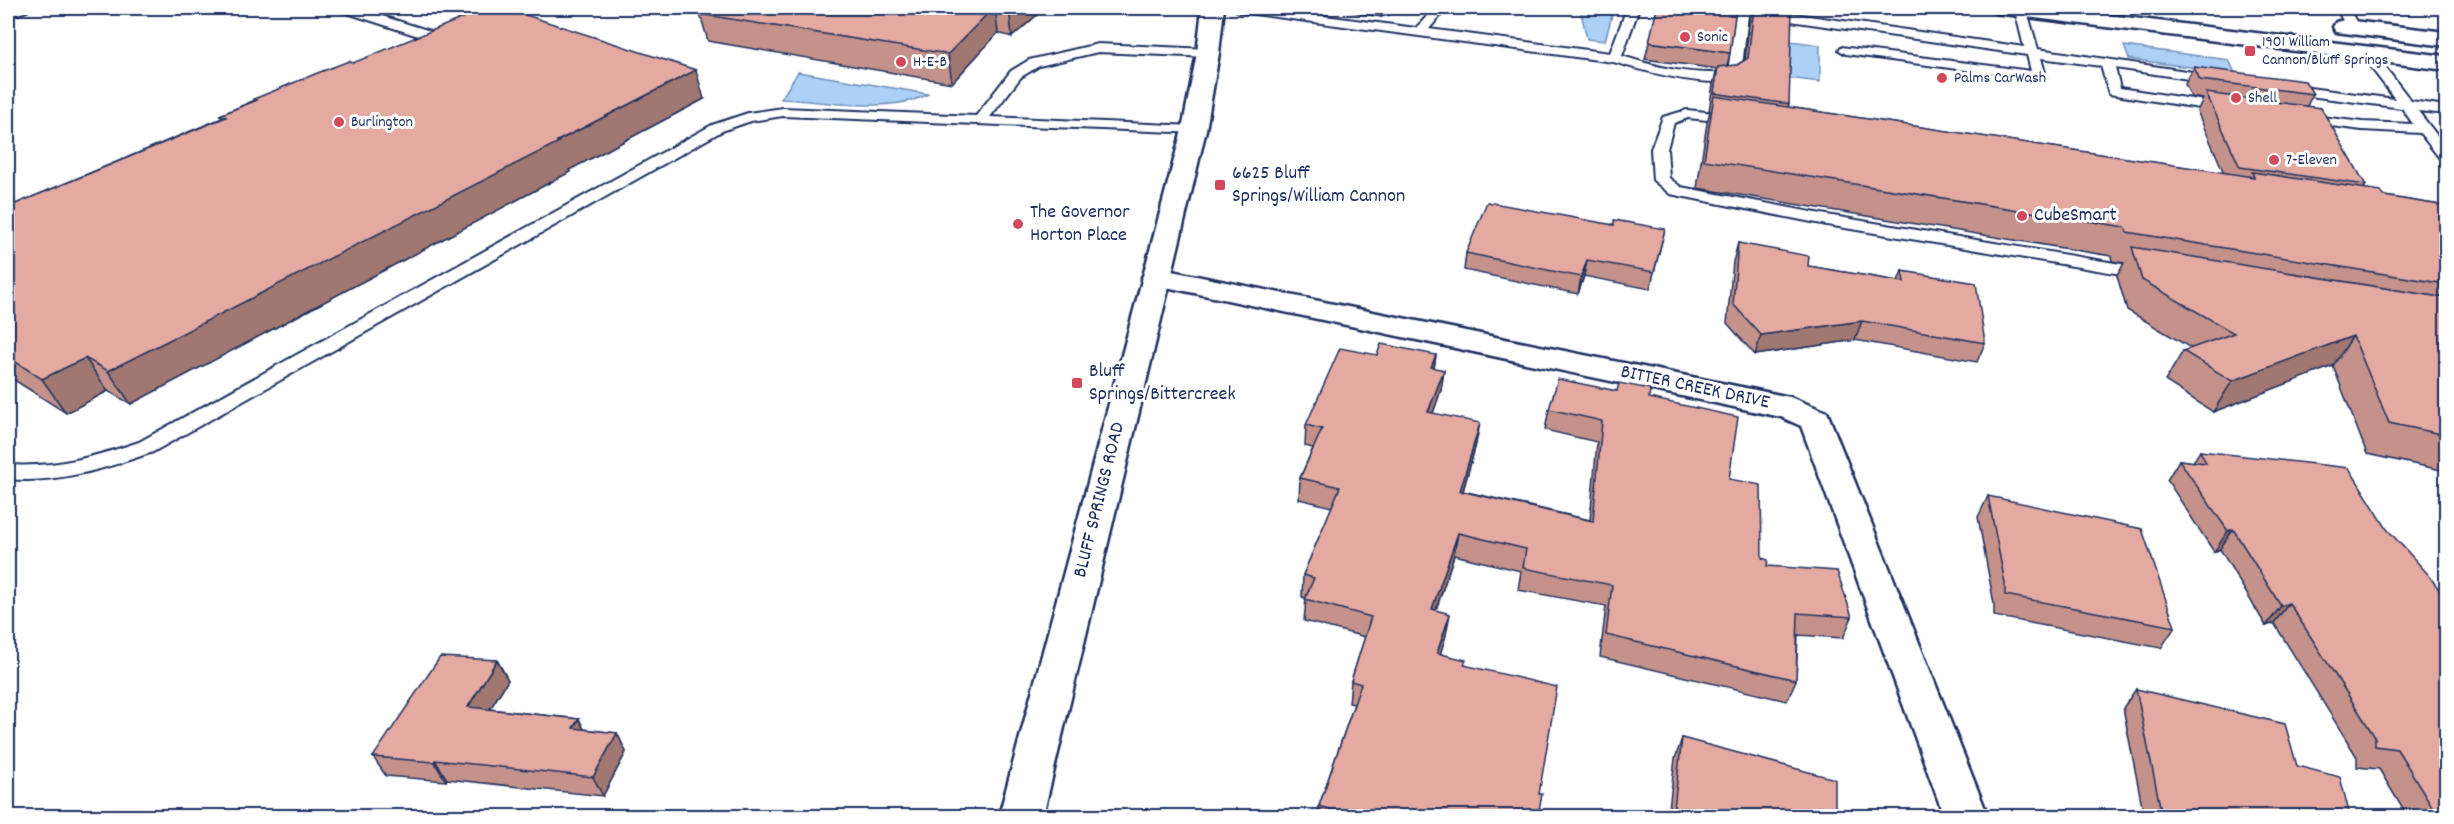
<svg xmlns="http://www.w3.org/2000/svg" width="2454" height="824" font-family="Dekko,sans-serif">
<rect width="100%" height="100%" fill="#fff"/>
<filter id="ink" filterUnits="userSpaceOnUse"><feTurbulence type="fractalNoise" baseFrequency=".0167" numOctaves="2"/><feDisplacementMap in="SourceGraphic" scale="12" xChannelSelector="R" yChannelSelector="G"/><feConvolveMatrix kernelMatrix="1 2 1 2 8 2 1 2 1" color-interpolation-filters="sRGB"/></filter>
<g filter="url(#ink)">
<g fill="#add1f6" stroke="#7390b9" stroke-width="1.5">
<polygon points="1580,8 1614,8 1605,41 1587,39"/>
<polygon points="1790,41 1820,45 1820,82 1788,78"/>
<polygon points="2124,46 2229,60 2235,73 2129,59"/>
<path d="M798,72L928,94C892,114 823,101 781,99Z"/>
</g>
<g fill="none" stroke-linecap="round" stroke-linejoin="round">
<defs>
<g id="service">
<polygon points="12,8 29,8 27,11 8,17 8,9"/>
<polygon points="339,8 356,8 453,38 455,41 453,44 443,44 341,11"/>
<polygon points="691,8 705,8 699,12"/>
<path d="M1233,8H1264L1416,28L1435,8H1447L1429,29L1610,53L1627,8H1639L1622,56C1657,67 1691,76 1728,72L1736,13L1726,11L1724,8H1753L2024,47L2015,10L2016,8H2026L2038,49L2220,76L2222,79L2215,83L2115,68L2120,88L2225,104L2232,108L2225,112L2109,94L2101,66L2041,58L2046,76L2039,80L1846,54L1839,50L1841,47L2031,71L2027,55L1748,15L1741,75C1722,94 1637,69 1613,62L1239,12Z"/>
<polygon points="2336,8 2348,8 2360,28 2359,31 2349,31"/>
<path d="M1098,44L1208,49L1215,53L1208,57L1098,52L1039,66L1021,77L990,117L1194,126L1199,127L1201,130L1199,133L783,116L751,121L722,131L153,452C106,468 58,484 8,479V465C54,468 95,457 139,442L712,125L748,113L783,108L976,116L1011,71L1029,60Z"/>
<polygon points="2367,49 2372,50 2411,101 2446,106 2446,114 2418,111 2446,147 2446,161 2441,160 2420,133 2362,130 2300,122 2298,119 2305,115 2362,122 2413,124 2402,108 2286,93 2279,89 2286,85 2395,99 2360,53"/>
<polygon points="1687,110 1735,115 1742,119 1735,123 1688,118 1674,123 1667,149 1669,178 1681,187 1827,215 2151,269 2154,273 2151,277 2145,278 1827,225 1670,194 1653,180 1651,149 1663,117"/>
</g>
<polygon id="minor" points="1157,268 1790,397 1827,412 1988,816 1944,816 1801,426 1781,417 1147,283 1142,277 1147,271"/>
<polygon id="tertiary" points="1202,8 1224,8 1219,53 1206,130 1043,816 999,816 1182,130 1197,53"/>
<g id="secondary">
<polygon points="1992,8 2051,8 2446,56 2446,70 2003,14 1995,13"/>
<polygon points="2344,20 2446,32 2446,46 2336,32 2333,27 2336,22"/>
</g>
</defs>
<use href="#service" stroke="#1b2f5e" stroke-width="4"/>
<use href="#minor" stroke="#1b2f5e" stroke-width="5"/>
<use href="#tertiary" stroke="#1b2f5e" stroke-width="5"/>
<use href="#secondary" stroke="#1b2f5e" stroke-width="5"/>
<use href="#service" fill="#fff" fill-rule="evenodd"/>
<use href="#minor" fill="#fff" fill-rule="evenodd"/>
<use href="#tertiary" fill="#fff" fill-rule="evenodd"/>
<use href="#secondary" fill="#fff" fill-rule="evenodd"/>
</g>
<g fill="#c4928b" stroke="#1b2f5e" stroke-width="1.5">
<polygon points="710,8 1045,8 1012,37 998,33 952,83 708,41 700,14"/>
<polygon points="1329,8 1413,8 1381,17"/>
<polygon points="1753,8 1789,104 1788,107 2224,173 2197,111 2203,99 2191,97 2185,84 2194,67 2313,94 2307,106 2366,185 2364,188 2384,196 2446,206 2446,471 2367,454 2333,366 2213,412 2165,381 2183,351 2191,348 2127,310 2117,276 2124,263 2112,261 2111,256 1697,188 1707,123 1710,111 1709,111 1713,84 1717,69 1645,59 1649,42 1730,53 1727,66 1737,65 1745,60 1749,23"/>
<polygon points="353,63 704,99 569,170 570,172 131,404 108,391 66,413 8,376 8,207 222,118 220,115 255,100 254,99"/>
<polygon points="1613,224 1665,229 1650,289 1584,276 1578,294 1464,270 1466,253"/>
<polygon points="1738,243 1808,266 1898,281 1902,271 1985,343 1977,362 1855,340 1755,355 1727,323 1733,262"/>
<polygon points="1377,355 1436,355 1434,368 1444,370 1441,390 1433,413 1476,444 1463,491 1590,520 1597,442 1545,430 1549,409 1649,398 1729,479 1762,558 1767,566 1852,617 1843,638 1798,635 1796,680 1787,701 1600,657 1606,606 1518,590 1521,571 1454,555 1436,610 1446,635 1440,654 1465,665 1539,794 1538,816 1318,816 1319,806 1354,704 1349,703 1351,681 1365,637 1304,621 1306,598 1302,597 1303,575 1332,507 1299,499 1300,478 1313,448 1305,446 1306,425"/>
<polygon points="2200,451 2446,816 2407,816 2379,769 2357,767 2357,757 2274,623 2266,626 2220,549 2214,552 2167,480 2179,460 2193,462"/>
<polygon points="1988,496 2175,627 2161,648 1994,616 1994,604 1978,517"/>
<polygon points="497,660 508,680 490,709 579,719 584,729 617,733 626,752 603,796 447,779 446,781 386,776 373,757"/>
<polygon points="2136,689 2297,766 2350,816 2144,816 2123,708"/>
<polygon points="1682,738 1835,816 1668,816 1675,759"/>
</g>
<g fill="#a07771" stroke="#1b2f5e" stroke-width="1.5">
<polygon points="993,8 995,8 998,33 952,83 948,54"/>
<polygon points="1010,8 1045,8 1012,37 1009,9"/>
<polygon points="1382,8 1413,8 1381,17"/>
<polygon points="696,70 704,99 569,170 570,172 131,404 108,371"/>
<polygon points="1587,260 1584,276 1578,294 1581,277"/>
<polygon points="1862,321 1855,340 1755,355 1761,335"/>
<polygon points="2353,336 2333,366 2213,412 2232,381"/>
<polygon points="1436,355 1433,376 1431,367"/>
<polygon points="85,358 108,391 66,413 42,379"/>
<polygon points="1444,370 1441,390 1426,433 1428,412"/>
<polygon points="1480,423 1476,444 1457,512 1460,491"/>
<polygon points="2233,529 2220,549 2214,552 2228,531"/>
<polygon points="1458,533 1454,555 1429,631 1432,609"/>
<polygon points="2289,603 2274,623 2266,626 2281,606"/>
<polygon points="1450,614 1446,635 1434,675 1437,653"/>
<polygon points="497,660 508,680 479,727 468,707"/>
<polygon points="579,719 588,738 573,728"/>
<polygon points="617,733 626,752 603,796 593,777"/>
<polygon points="435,760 447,779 446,781 434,762"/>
</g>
<g fill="#e4aaa2" stroke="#1b2f5e" stroke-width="1.5">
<polygon points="487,8 504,8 696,70 557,141 559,142 108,371 85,358 42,379 8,357 8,207 226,117 220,115 257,100 254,99 320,72 349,61 353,63"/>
<polygon points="710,8 993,8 948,54 700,14"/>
<polygon points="1657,8 1736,8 1730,53 1649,42"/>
<polygon points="1754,8 1763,8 1792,11 1789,104 1714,93 1718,67 1737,65 1748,58"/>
<polygon points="2194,67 2305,81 2313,94 2200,80"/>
<polygon points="2206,93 2321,108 2366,185 2240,167"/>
<polygon points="1714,96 2254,177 2252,172 2381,191 2384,196 2446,206 2446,284 2127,232 2125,227 1704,160"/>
<polygon points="1487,202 1614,225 1614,220 1665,229 1654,272 1587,260 1581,277 1466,253"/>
<polygon points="1738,243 1809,256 1808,266 1904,282 1902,271 1976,283 1985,343 1862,321 1761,335 1733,304"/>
<polygon points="2132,247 2446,298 2446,435 2389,423 2353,336 2232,381 2183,351 2234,333 2142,280"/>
<polygon points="1381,344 1436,355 1431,367 1444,370 1428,412 1480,423 1460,491 1593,521 1602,421 1549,409 1558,379 1617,391 1619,383 1650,389 1649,398 1738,417 1729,479 1761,485 1762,558 1768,560 1767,566 1837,571 1852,617 1798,613 1796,680 1606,635 1612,585 1523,568 1526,549 1458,533 1432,609 1450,614 1437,653 1466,660 1464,665 1557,687 1539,794 1542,794 1538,816 1355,816 1319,806 1361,684 1351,681 1371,617 1305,599 1314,578 1303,575 1340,487 1300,478 1322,429 1306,425 1340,348 1377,355"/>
<polygon points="2200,451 2349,468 2387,529 2427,573 2446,599 2446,816 2438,816 2397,749 2375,746 2375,737 2289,603 2281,606 2233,529 2228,531 2179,460 2206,463"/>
<polygon points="1988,496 2142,529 2175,627 2005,595 2005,583"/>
<polygon points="440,657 497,660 468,707 579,719 573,728 617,733 593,777 435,760 434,762 373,757"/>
<polygon points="2136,689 2285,724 2297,766 2340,777 2350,816 2162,816"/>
<polygon points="1682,738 1835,779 1835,816 1673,816"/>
</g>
</g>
<g fill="#d1495b" stroke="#fff" stroke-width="2">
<circle cx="1685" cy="37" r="6"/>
<rect x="2244" y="45" width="12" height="12" rx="3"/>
<circle cx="901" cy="62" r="6"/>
<circle cx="1942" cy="78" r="6"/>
<circle cx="2236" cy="98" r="6"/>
<circle cx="339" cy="122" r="6"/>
<circle cx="2274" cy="160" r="6"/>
<rect x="1214" y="179" width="12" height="12" rx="3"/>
<circle cx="2022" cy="216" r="6"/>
<circle cx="1018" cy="224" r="6"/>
<rect x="1071" y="377" width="12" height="12" rx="3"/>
</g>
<g text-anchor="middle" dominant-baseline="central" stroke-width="6" stroke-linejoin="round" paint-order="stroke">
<g font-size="16" fill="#1b2f5e" stroke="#fff" text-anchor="start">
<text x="1697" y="37">Sonic</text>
<text x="2262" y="42">1901 William<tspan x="2262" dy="18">Cannon/Bluff Springs</tspan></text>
<text x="913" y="62">H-E-B</text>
<text x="1954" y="78">Palms CarWash</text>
<text x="2248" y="98">Shell</text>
<text x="351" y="122">Burlington</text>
<text x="2286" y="160">7-Eleven</text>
</g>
<g font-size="20" fill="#1b2f5e" stroke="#fff" text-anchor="start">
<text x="1232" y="174">6625 Bluff<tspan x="1232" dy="23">Springs/William Cannon</tspan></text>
<text x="1030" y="213">The Governor<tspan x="1030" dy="23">Horton Place</tspan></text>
<text x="2034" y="216">CubeSmart</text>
<text x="1089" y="372">Bluff<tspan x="1089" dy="23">Springs/Bittercreek</tspan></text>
</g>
<g font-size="20" fill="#1b2f5e" stroke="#fff">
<text transform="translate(1695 388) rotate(12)">BITTER CREEK DRIVE</text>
<text transform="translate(1100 500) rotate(-76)">BLUFF SPRINGS ROAD</text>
</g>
</g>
<rect width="2454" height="824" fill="none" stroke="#fff" stroke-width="30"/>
<rect x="15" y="15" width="2424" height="794" fill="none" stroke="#1b2f5e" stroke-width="2" filter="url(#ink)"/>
</svg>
